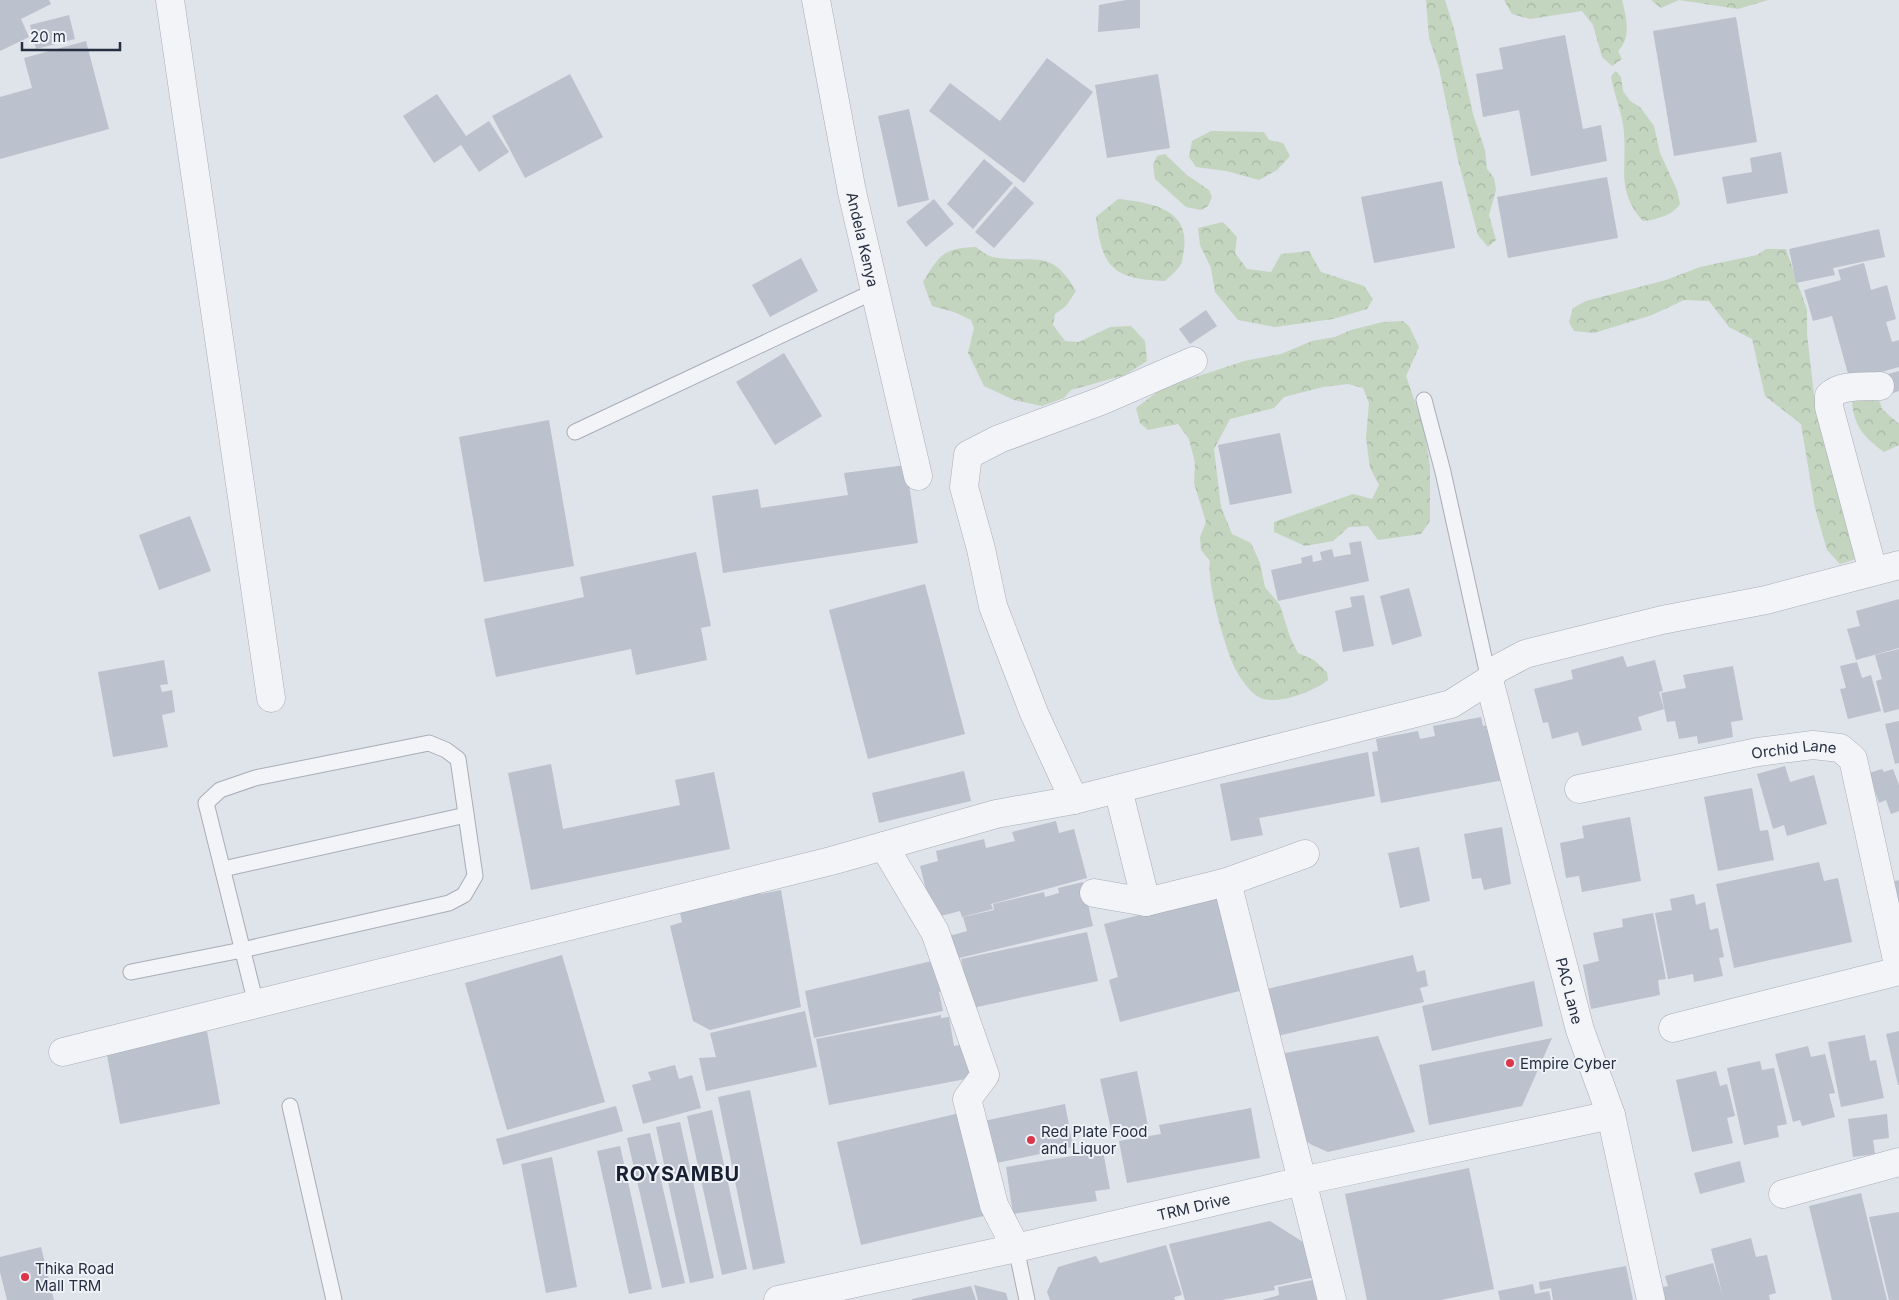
<svg xmlns="http://www.w3.org/2000/svg" width="1899" height="1300" font-family="Inter,sans-serif">
<defs>
<pattern id="forest-crowns" width="20" height="18" patternUnits="userSpaceOnUse" patternTransform="scale(1.25)"><rect width="20" height="18" fill="#c3d4bf"/><path d="M2 6a3 3 0 1 1 6 0M12 15a3 3 0 1 1 6 0" fill="none" stroke="#a7b6a5"/></pattern>
</defs>
<rect width="100%" height="100%" fill="#dfe3ea"/>
<g fill="url(#forest-crowns)">
<polygon points="1426,0 1445,0 1454,29 1473,114 1485,150 1487,169 1494,178 1496,190 1489,215 1496,240 1488,247 1478,235 1458,160 1439,68 1429,38"/>
<path d="M1504,0H1622C1626,17 1632,37 1618,51L1622,59L1612,66L1602,57L1593,25L1582,11L1530,19L1512,14Z"/>
<polygon points="1651,0 1768,0 1738,9 1679,0 1661,8"/>
<path d="M1616,71L1621,77L1623,91L1630,101L1640,107L1654,126L1660,153L1677,190L1680,204C1673,215 1656,220 1643,221C1616,191 1627,168 1624,133C1623,114 1614,95 1611,76Z"/>
<polygon points="1211,131 1264,132 1269,140 1283,143 1290,156 1277,170 1259,180 1226,171 1196,167 1189,157 1192,141"/>
<polygon points="1165,154 1187,175 1209,190 1212,197 1208,206 1201,210 1186,207 1155,179 1153,165 1157,156"/>
<path d="M1118,199C1148,202 1190,208 1184,249C1183,253 1183,260 1181,264C1178,270 1170,276 1165,281C1113,279 1102,268 1096,217Z"/>
<polygon points="1223,222 1237,237 1235,253 1247,269 1271,272 1281,254 1309,251 1321,272 1364,286 1373,299 1367,309 1333,319 1275,327 1238,320 1215,292 1211,268 1200,245 1198,228"/>
<path d="M976,247C981,251 987,256 993,257C1033,265 1050,245 1076,291L1066,306L1055,314L1053,325L1065,341L1079,342L1110,327L1131,326L1145,341L1147,361L1125,375L1071,390L1064,398L1042,406L1014,400L984,386L968,353L974,328L971,320L954,312L932,306L923,282C939,255 944,248 976,247Z"/>
<polygon points="1766,249 1786,249 1807,310 1807,334 1814,395 1856,559 1840,564 1827,550 1815,508 1801,424 1765,396 1752,339 1729,327 1709,301 1684,300 1652,315 1594,333 1574,331 1569,322 1573,308 1586,301 1666,280 1700,267 1757,255"/>
<path d="M1403,321L1409,326L1419,347L1406,376L1424,428L1430,467V521L1421,534L1378,540L1368,526L1349,527L1333,541L1305,546L1274,532V522L1353,494L1372,499L1379,485L1370,468L1366,438L1369,403L1363,388L1348,384L1323,387L1284,397L1274,408L1230,419L1214,449L1221,507L1232,534L1251,543L1260,563L1265,587L1280,605L1290,637L1298,653L1314,660L1327,672L1328,680C1315,691 1273,708 1257,696C1250,692 1241,679 1237,672C1226,654 1206,580 1210,561L1201,550L1200,537L1206,522L1194,483L1195,463L1189,439L1178,424L1148,430L1140,423L1136,408L1164,387L1211,372L1244,361L1281,354L1312,341L1335,337L1351,330L1383,322Z"/>
<path d="M1872,397L1880,402L1882,409L1899,424V445L1884,452C1864,437 1853,426 1852,399Z"/>
</g>
<g fill="#bbc1cd">
<polygon points="0,0 49,0 51,4 21,19 29,37 0,51"/>
<polygon points="1126,0 1140,0 1140,28 1098,32 1099,5"/>
<polygon points="69,15 75,39 36,49 30,25"/>
<polygon points="1736,17 1757,142 1674,156 1653,31"/>
<polygon points="1565,35 1583,129 1601,125 1607,161 1531,176 1519,110 1483,117 1476,74 1503,69 1499,48"/>
<polygon points="86,41 109,129 0,159 0,97 32,88 24,58"/>
<polygon points="1047,58 1093,92 1024,183 929,111 950,83 1000,121"/>
<polygon points="570,74 603,137 525,178 492,116"/>
<polygon points="1158,74 1170,148 1107,158 1095,85"/>
<polygon points="437,94 466,136 489,121 509,152 479,172 461,145 434,163 403,116"/>
<polygon points="909,109 929,200 898,207 878,116"/>
<polygon points="1781,152 1788,193 1727,204 1722,177 1752,172 1750,158"/>
<polygon points="984,159 1013,183 973,229 947,204"/>
<polygon points="1607,177 1618,238 1508,258 1497,197"/>
<polygon points="1442,181 1455,248 1374,263 1361,197"/>
<polygon points="1015,186 1034,203 994,248 975,232"/>
<polygon points="934,199 954,224 926,247 906,222"/>
<polygon points="1879,229 1885,257 1833,268 1835,275 1796,283 1789,249"/>
<polygon points="801,258 818,291 770,317 752,285"/>
<polygon points="1864,263 1871,290 1887,285 1896,319 1886,322 1892,342 1899,340 1899,367 1850,381 1832,316 1813,321 1804,290 1841,280 1838,270"/>
<polygon points="1206,310 1217,326 1190,344 1179,329"/>
<polygon points="784,353 822,416 775,445 736,382"/>
<polygon points="1899,371 1899,391 1893,393 1888,374"/>
<polygon points="549,420 574,566 484,582 459,437"/>
<polygon points="1280,433 1292,493 1230,505 1218,445"/>
<polygon points="906,465 918,543 723,573 712,496 758,489 761,508 848,495 844,473"/>
<polygon points="190,516 211,571 159,590 139,535"/>
<polygon points="1361,541 1369,581 1278,601 1271,570 1302,563 1301,558 1312,555 1313,562 1322,560 1320,552 1332,549 1334,557 1351,554 1349,543"/>
<polygon points="696,552 711,626 701,628 707,660 636,675 631,649 496,677 484,619 584,597 580,577"/>
<polygon points="925,584 965,734 868,759 829,610"/>
<polygon points="1409,588 1422,636 1392,645 1380,596"/>
<polygon points="1364,595 1374,646 1343,652 1335,611 1352,607 1350,597"/>
<polygon points="1899,599 1899,648 1856,660 1847,629 1860,626 1856,611"/>
<polygon points="1899,649 1899,709 1884,713 1876,681 1882,679 1875,655"/>
<polygon points="1623,656 1627,667 1655,660 1663,691 1659,692 1664,709 1638,717 1642,730 1582,746 1578,732 1552,739 1548,722 1543,723 1534,689 1573,679 1571,670"/>
<polygon points="164,660 168,684 160,685 162,692 172,690 175,712 162,715 168,747 113,757 98,672"/>
<polygon points="1857,662 1862,678 1871,675 1881,711 1848,719 1840,689 1846,688 1840,666"/>
<polygon points="1733,666 1743,720 1731,722 1733,737 1698,744 1697,736 1679,739 1675,721 1667,722 1661,693 1686,688 1683,675"/>
<polygon points="1481,717 1483,726 1498,723 1509,779 1381,803 1372,752 1378,751 1376,739 1418,731 1420,739 1435,736 1433,726"/>
<polygon points="1899,721 1899,763 1895,764 1885,724"/>
<polygon points="1368,752 1375,796 1259,818 1263,835 1231,841 1220,784"/>
<polygon points="551,764 563,829 680,805 675,780 714,772 730,849 531,890 508,773"/>
<polygon points="1785,766 1790,782 1814,775 1827,824 1787,836 1784,825 1773,829 1757,774"/>
<polygon points="1882,769 1884,772 1893,769 1899,785 1899,811 1891,814 1886,800 1879,803 1869,773"/>
<polygon points="964,771 971,801 879,823 872,793"/>
<polygon points="1752,788 1760,831 1768,830 1774,860 1718,871 1704,797"/>
<polygon points="1630,817 1641,881 1582,892 1579,876 1566,878 1560,843 1584,838 1582,826"/>
<polygon points="1056,821 1059,833 1074,829 1087,878 991,904 993,909 962,917 960,911 933,918 920,866 938,861 936,851 984,839 986,848 1015,841 1012,832"/>
<polygon points="1502,827 1511,884 1484,890 1481,878 1472,879 1464,834"/>
<polygon points="1419,847 1430,901 1400,908 1388,853"/>
<polygon points="1819,862 1824,881 1838,878 1852,942 1734,968 1716,884"/>
<polygon points="1899,880 1899,908 1892,882"/>
<polygon points="1083,882 1093,926 955,959 949,936 967,931 963,917 994,910 993,904 1044,892 1045,897 1059,893 1058,888"/>
<polygon points="761,888 761,894 781,890 801,1007 710,1030 693,1021 670,926 682,922 680,913 714,904 729,894 733,901 742,898 740,893"/>
<polygon points="1222,894 1247,989 1120,1022 1109,980 1118,977 1104,924"/>
<polygon points="1694,894 1696,905 1705,902 1710,930 1718,928 1724,957 1719,958 1723,976 1694,982 1693,974 1668,979 1655,913 1672,910 1670,899"/>
<polygon points="1653,913 1666,979 1658,980 1660,995 1591,1009 1583,965 1599,961 1593,933 1623,927 1622,919"/>
<polygon points="1087,932 1098,981 972,1008 961,959"/>
<polygon points="562,955 605,1102 507,1130 465,983"/>
<polygon points="1413,955 1417,972 1425,970 1428,986 1420,988 1424,1002 1273,1037 1263,990"/>
<polygon points="936,960 943,991 939,992 943,1011 814,1038 805,991"/>
<polygon points="1534,981 1543,1026 1432,1051 1422,1006"/>
<polygon points="805,1011 817,1067 706,1091 699,1058 716,1057 710,1033"/>
<polygon points="941,1015 941,1018 949,1017 954,1046 965,1044 971,1078 829,1105 816,1039"/>
<polygon points="207,1031 220,1104 120,1124 106,1050"/>
<polygon points="1899,1031 1899,1085 1898,1085 1886,1034"/>
<polygon points="1865,1035 1870,1061 1876,1060 1884,1098 1841,1107 1828,1042"/>
<polygon points="1378,1036 1415,1132 1328,1152 1312,1145 1291,1131 1268,1056"/>
<polygon points="1552,1038 1522,1106 1429,1125 1419,1065"/>
<polygon points="1808,1046 1811,1057 1825,1054 1835,1093 1829,1094 1835,1117 1802,1126 1800,1120 1793,1122 1775,1054"/>
<polygon points="1760,1061 1762,1070 1774,1068 1787,1124 1777,1126 1779,1137 1744,1145 1727,1068"/>
<polygon points="675,1065 679,1079 692,1075 701,1108 643,1124 632,1085 651,1080 648,1072"/>
<polygon points="1137,1071 1149,1131 1120,1138 1119,1133 1112,1134 1100,1079"/>
<polygon points="1716,1071 1720,1086 1727,1084 1735,1116 1727,1118 1733,1143 1692,1152 1676,1080"/>
<polygon points="750,1090 785,1263 753,1270 718,1097"/>
<polygon points="1065,1104 1073,1147 987,1165 979,1122"/>
<polygon points="616,1106 623,1131 503,1165 496,1139"/>
<polygon points="1251,1108 1260,1158 1127,1183 1119,1141 1161,1134 1159,1125"/>
<polygon points="712,1110 747,1269 722,1275 687,1116"/>
<polygon points="968,1111 992,1214 861,1245 837,1142"/>
<polygon points="1887,1114 1889,1138 1873,1140 1875,1154 1853,1157 1848,1119"/>
<polygon points="680,1122 714,1278 690,1283 656,1127"/>
<polygon points="650,1133 685,1283 662,1288 627,1138"/>
<polygon points="620,1146 652,1289 629,1294 597,1151"/>
<polygon points="1103,1151 1110,1189 1095,1191 1097,1201 1013,1214 1006,1167"/>
<polygon points="552,1157 577,1287 546,1293 521,1164"/>
<polygon points="1740,1161 1745,1182 1700,1194 1694,1173"/>
<polygon points="1469,1168 1494,1289 1441,1300 1367,1300 1345,1194"/>
<polygon points="1861,1193 1887,1300 1832,1300 1809,1206"/>
<polygon points="1899,1212 1899,1300 1889,1300 1869,1217"/>
<polygon points="1270,1221 1306,1244 1315,1277 1274,1286 1275,1290 1222,1300 1185,1300 1169,1244"/>
<polygon points="1751,1238 1756,1257 1767,1255 1776,1293 1769,1295 1770,1300 1663,1300 1660,1288 1668,1286 1665,1276 1713,1263 1723,1297 1711,1249"/>
<polygon points="1166,1245 1182,1295 1174,1297 1175,1300 1050,1300 1047,1292 1058,1267 1096,1256 1100,1263"/>
<polygon points="41,1247 54,1300 7,1300 0,1272 0,1257"/>
<polygon points="1626,1266 1633,1300 1553,1300 1551,1288 1540,1290 1539,1282"/>
<polygon points="1313,1280 1317,1300 1262,1300 1279,1295 1278,1287"/>
<polygon points="1533,1284 1535,1294 1549,1291 1551,1300 1500,1300 1498,1291"/>
<polygon points="974,1285 1006,1293 1008,1300 978,1300"/>
<polygon points="971,1286 976,1300 912,1300 912,1299"/>
</g>
<g fill="none" stroke-linecap="round" stroke-linejoin="round">
<defs>
<g id="service">
<polyline points="1424,400 1443,472 1489,680"/>
<polyline points="575,432 875,291"/>
<polyline points="223,869 466,815"/>
<path d="M131,972L242,950L449,903L464,895L475,876L458,759L446,750L429,743L255,778L220,790L206,803C223,870 239,937 256,1004"/>
<polyline points="290,1106 334,1300"/>
<polyline points="1016,1248 1027,1300"/>
</g>
<g id="minor">
<polyline points="170,0 271,698"/>
<path id="s1" d="M816,0L852,192L918,476"/>
<path d="M1873,571L1829,407V396C1841,384 1864,387 1880,386"/>
<path id="s2" d="M1489,680L1580,1030L1611,1115L1651,1300"/>
<polyline points="1118,789 1146,902"/>
<path id="s3" d="M1579,789L1758,752L1813,745L1840,748L1853,759L1899,969"/>
<polyline points="1074,800 1034,713 993,606 981,549 964,487 968,455 999,439 1101,401 1193,361"/>
<polyline points="884,846 935,932 985,1075 967,1099 994,1205 1016,1248"/>
<polyline points="1227,882 1332,1300"/>
<polyline points="1094,893 1146,902 1227,882 1305,854"/>
<polyline points="1673,1028 1899,971"/>
<polyline points="63,1052 831,861 996,814 1074,800 1451,704 1489,680 1495,670 1525,654 1662,620 1766,600 1899,565"/>
<polyline points="1783,1194 1899,1162"/>
<path id="s4" d="M778,1300L1016,1248L1302,1181L1611,1115"/>
</g>
</defs>
<use href="#service" stroke="#a8adb8" stroke-width="17"/>
<use href="#minor" stroke="#a8adb8" stroke-width="29"/>
<use href="#service" stroke="#f2f4f7" stroke-width="15"/>
<use href="#minor" stroke="#f2f4f7" stroke-width="28"/>
</g>
<g fill="#dc3749" stroke="#eef2f7" stroke-width="2">
<circle cx="1510" cy="1063" r="5"/>
<circle cx="1031" cy="1140" r="5"/>
<circle cx="25" cy="1277" r="5"/>
</g>
<g text-anchor="middle" dominant-baseline="central" stroke-width="4" stroke-linejoin="round" paint-order="stroke">
<g font-size="15" fill="#262f42" stroke="#eef2f7">
<text stroke="none"><textPath href="#s1" startOffset="244">Andela Kenya</textPath></text>
<text stroke="none"><textPath href="#s3" startOffset="219">Orchid Lane</textPath></text>
<text stroke="none"><textPath href="#s2" startOffset="321">PAC Lane</textPath></text>
<text stroke="none"><textPath href="#s4" startOffset="426">TRM Drive</textPath></text>
</g>
<g font-size="15" fill="#262f42" stroke="#eef2f7" text-anchor="start">
<text x="1520" y="1063">Empire Cyber</text>
<text x="1041" y="1131">Red Plate Food<tspan x="1041" dy="17">and Liquor</tspan></text>
<text x="35" y="1268">Thika Road<tspan x="35" dy="17">Mall TRM</tspan></text>
</g>
<g font-size="20" font-weight="bold" letter-spacing="1" fill="#182033" stroke="#eef2f7">
<text x="678" y="1174">ROYSAMBU</text>
</g>
</g>
<path d="M22 42v8h98v-8" fill="none" stroke="#262f42" stroke-width="2.5"/>
<text x="30" y="42" font-size="15" fill="#262f42" stroke="#eef2f7" stroke-width="4" paint-order="stroke">20 m</text>
</svg>
